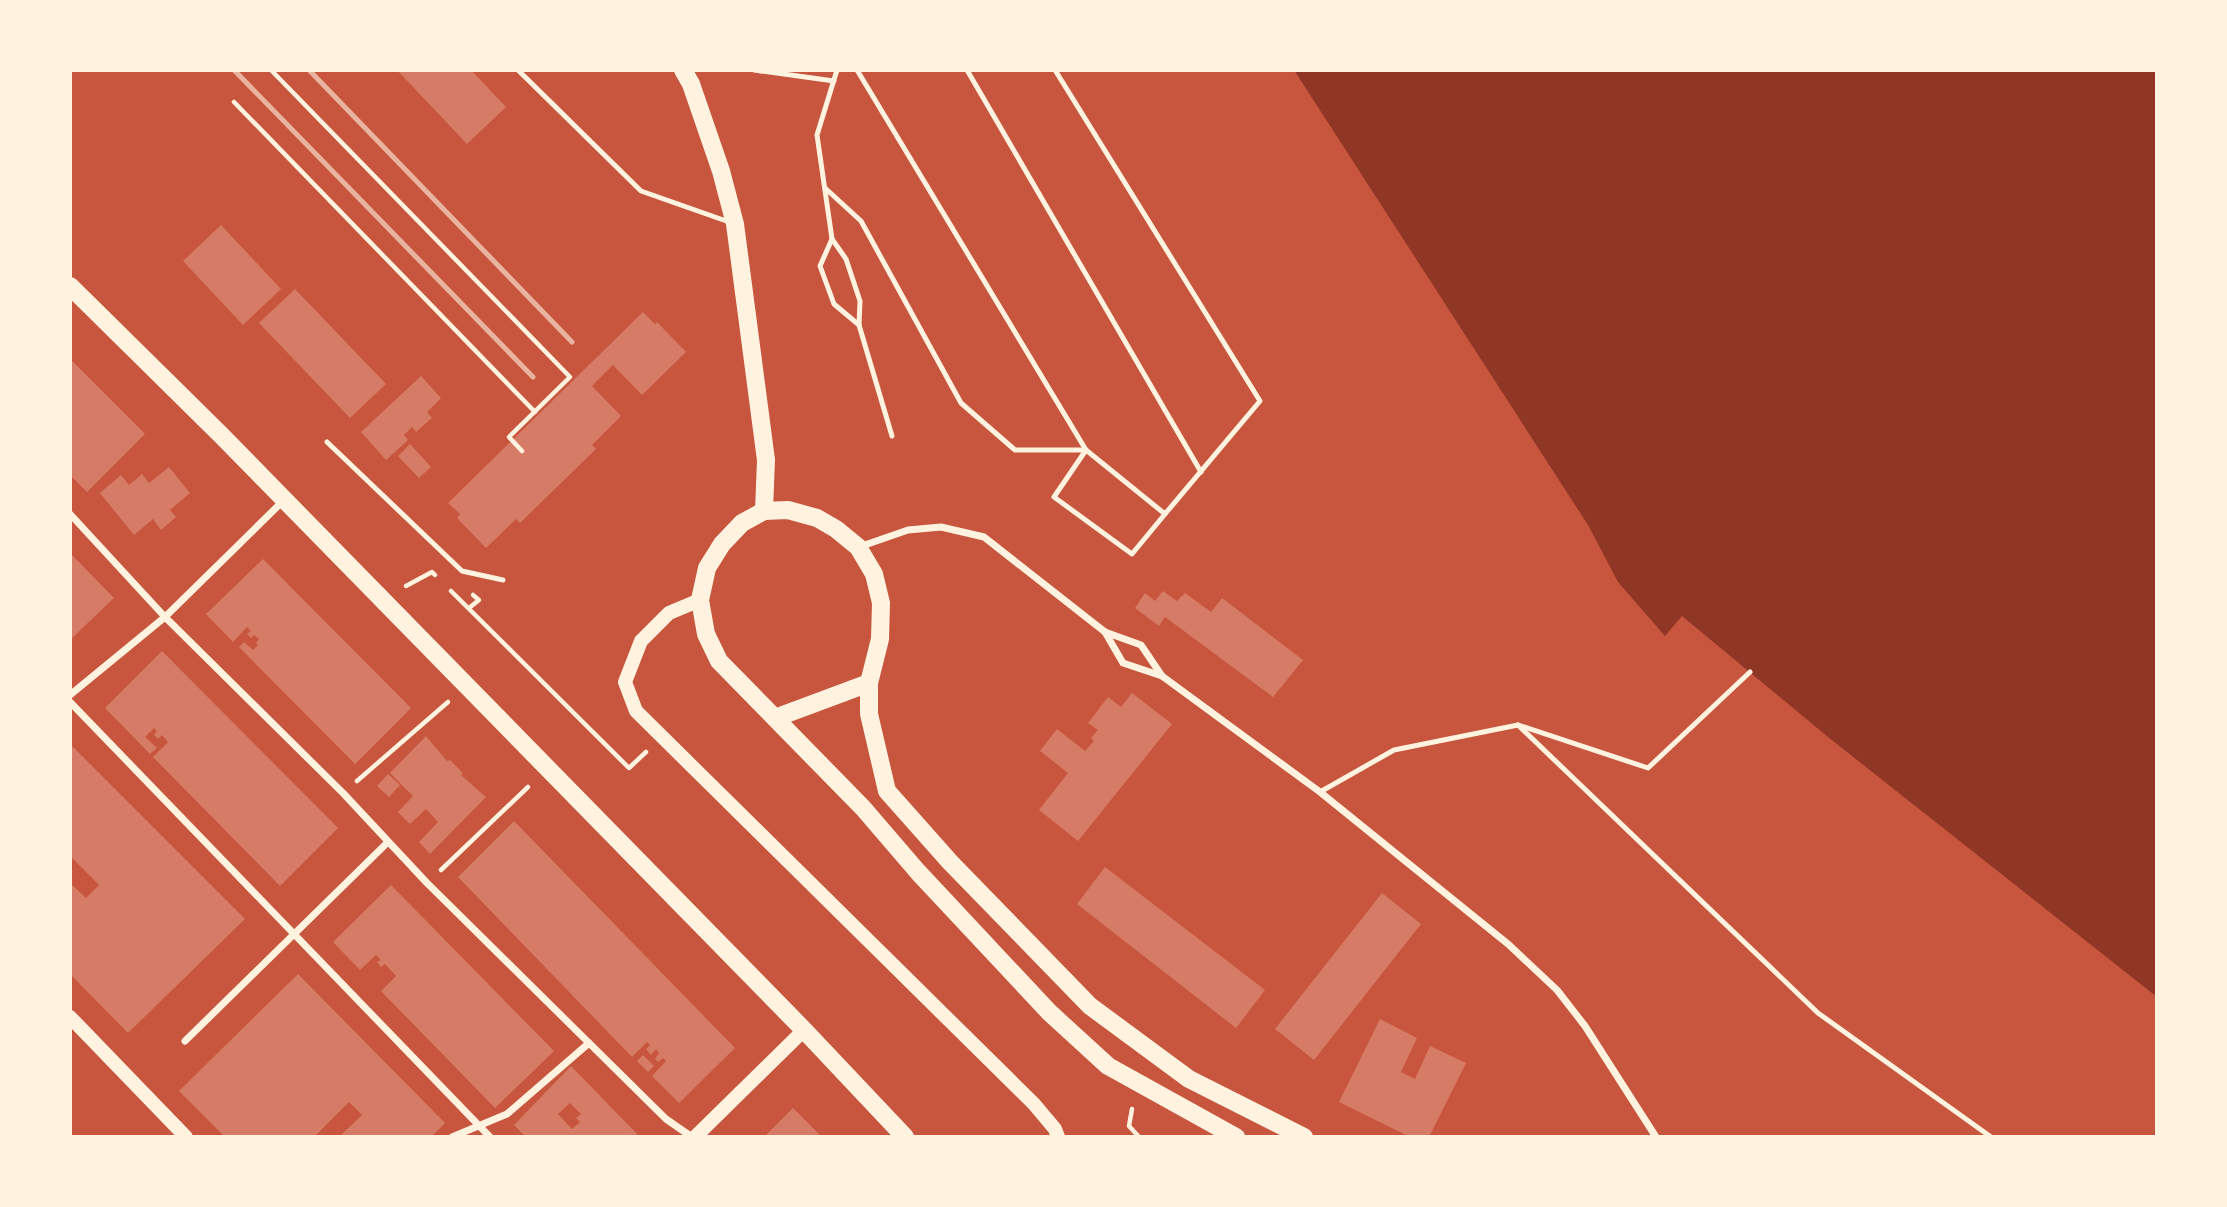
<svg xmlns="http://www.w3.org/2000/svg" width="2227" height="1207" font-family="'Exo 2',sans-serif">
<rect width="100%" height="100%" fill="#c8553d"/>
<polygon fill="#8f3625" points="1294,70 2157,70 2157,997 1828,737 1682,616 1665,636 1618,582 1588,525"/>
<g fill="#d67c66" fill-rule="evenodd">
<polygon points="397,70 471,70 506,107 467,144"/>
<polygon points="221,225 281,289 243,325 183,261"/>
<polygon points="295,289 386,384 350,418 259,323"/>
<polygon points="643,312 655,324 657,322 686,352 642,395 613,365 592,386 621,416 592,445 596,449 520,523 516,519 486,548 457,518 460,514 448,503"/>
<polygon points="70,359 145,434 87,492 70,475"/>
<polygon points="421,376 441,398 427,412 432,418 416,432 412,427 404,435 408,440 386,460 361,432"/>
<polygon points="410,444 431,467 419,478 398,456"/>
<polygon points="169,467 190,493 170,510 176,517 161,530 153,519 134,535 100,493 121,475 129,485 142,474 149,483"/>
<polygon points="70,553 114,598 70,640"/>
<polygon points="263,559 411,708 355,764 239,647 244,642 253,650 258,645 256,643 259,639 254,635 251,638 247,634 251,631 247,627 233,642 206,614"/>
<polygon points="1163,591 1177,601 1185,593 1211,612 1222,598 1303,660 1273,697 1165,617 1159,626 1135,608 1145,593 1155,601"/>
<polygon points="162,651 338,828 280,886 153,757 168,742 162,735 158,739 154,735 157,731 154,728 145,737 157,748 150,754 105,708"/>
<polygon points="1132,693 1172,724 1078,841 1039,810 1068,773 1040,751 1057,729 1085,751 1094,741 1091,738 1098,730 1088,723 1108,697 1121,707"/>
<polygon points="426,736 447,761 450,760 463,773 461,775 486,797 430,854 419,842 438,822 426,809 410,824 398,812 413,796 390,773"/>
<polygon points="70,744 245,919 128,1033 70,974 70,883 86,898 99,885 70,856"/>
<polygon points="388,774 400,785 389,797 377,786"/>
<polygon points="514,821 735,1048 679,1103 652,1076 666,1061 663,1058 658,1062 655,1059 659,1053 656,1049 651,1055 646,1049 650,1045 647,1042 632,1057 458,877"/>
<polygon points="1105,867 1265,990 1236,1028 1077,904"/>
<polygon points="391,885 554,1051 495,1108 381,991 396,976 385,964 381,967 377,962 381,960 376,955 360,970 333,942"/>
<polygon points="1382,893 1421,924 1314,1060 1275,1029"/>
<polygon points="298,974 445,1123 431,1137 339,1137 362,1115 349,1102 314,1137 225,1137 179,1091"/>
<polygon points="1380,1019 1417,1038 1401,1072 1415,1079 1430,1046 1466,1063 1429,1137 1410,1137 1339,1102"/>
<polygon points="643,1055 654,1066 648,1072 637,1061"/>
<path d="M571,1066L640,1137H526L514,1125ZM570,1103L581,1114L576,1118L580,1122L572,1129L558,1114Z"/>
<polygon points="793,1108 822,1137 764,1137"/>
</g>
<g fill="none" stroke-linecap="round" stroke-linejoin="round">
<g stroke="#fff3e0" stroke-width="4.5">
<polyline points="271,70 570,377 509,437 522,451"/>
<polyline points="234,102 535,412"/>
<polyline points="406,586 432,572 435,575"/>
<polyline points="451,591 629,768 646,752"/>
<polyline points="469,608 479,600 473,595"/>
<polyline points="357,781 448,702"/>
<polyline points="441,870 528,787"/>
<polyline points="1132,1109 1129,1126 1139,1137"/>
</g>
<g stroke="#fff3e0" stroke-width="5">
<polyline points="518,70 641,191 732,223"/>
<polyline points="754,70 834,81"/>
<polyline points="837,70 817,135 832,239 846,259 860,301 859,325 892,436"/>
<polyline points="857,70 1086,450 1165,514 1260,401 1055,70"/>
<polyline points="967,70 1201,472"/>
<polyline points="825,188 861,221 961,403 1015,450 1086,450"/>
<polyline points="832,239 820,266 834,304 859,325"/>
<polyline points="327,442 462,571 503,580"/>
<polyline points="1086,450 1054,497 1132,554 1165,514"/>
<polyline points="1518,725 1818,1013 1991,1137"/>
<polyline points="1320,792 1394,750 1518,725 1648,768 1750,672"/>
</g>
<g stroke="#fff3e0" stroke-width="7">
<polyline points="70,514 165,617 343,793 427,883 666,1119 692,1137"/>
<polyline points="859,547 908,530 941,527 984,537 1105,632 1141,645 1162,676"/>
<polyline points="1105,632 1123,663 1162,676 1320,792 1508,944 1557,990 1585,1026 1656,1137"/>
<polyline points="70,695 165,617 283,501"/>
<polyline points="70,702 490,1137"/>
<polyline points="185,1041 388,842"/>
<polyline points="452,1137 507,1114 589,1043"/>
</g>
<g stroke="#fff3e0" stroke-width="14">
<polyline points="700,600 669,613 641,641 625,682 636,711 1034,1104 1055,1129 1058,1137"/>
<polyline points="70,1017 186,1137"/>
<polyline points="695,1137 804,1030"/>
</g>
<g stroke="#fff3e0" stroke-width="18">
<polyline points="683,70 691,84 721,171 735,224 766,460 764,511"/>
<polyline points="70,286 221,435 804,1030 905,1137"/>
<polyline points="775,718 869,683"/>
<polyline points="1236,1137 1108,1066 1049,1012 918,872 863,808 719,661 706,634 700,600 707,568 722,544 742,523 764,511 788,510 817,518 836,529 858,547 874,574 881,603 880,639 869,683 869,714 887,791 950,862 1090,1006 1189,1079 1304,1137"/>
</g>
<g stroke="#e9b49f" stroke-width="5">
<polyline points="234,70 533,377"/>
<polyline points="309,70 572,342"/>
</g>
</g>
<rect width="2227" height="1207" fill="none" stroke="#fff3e0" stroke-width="144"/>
</svg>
